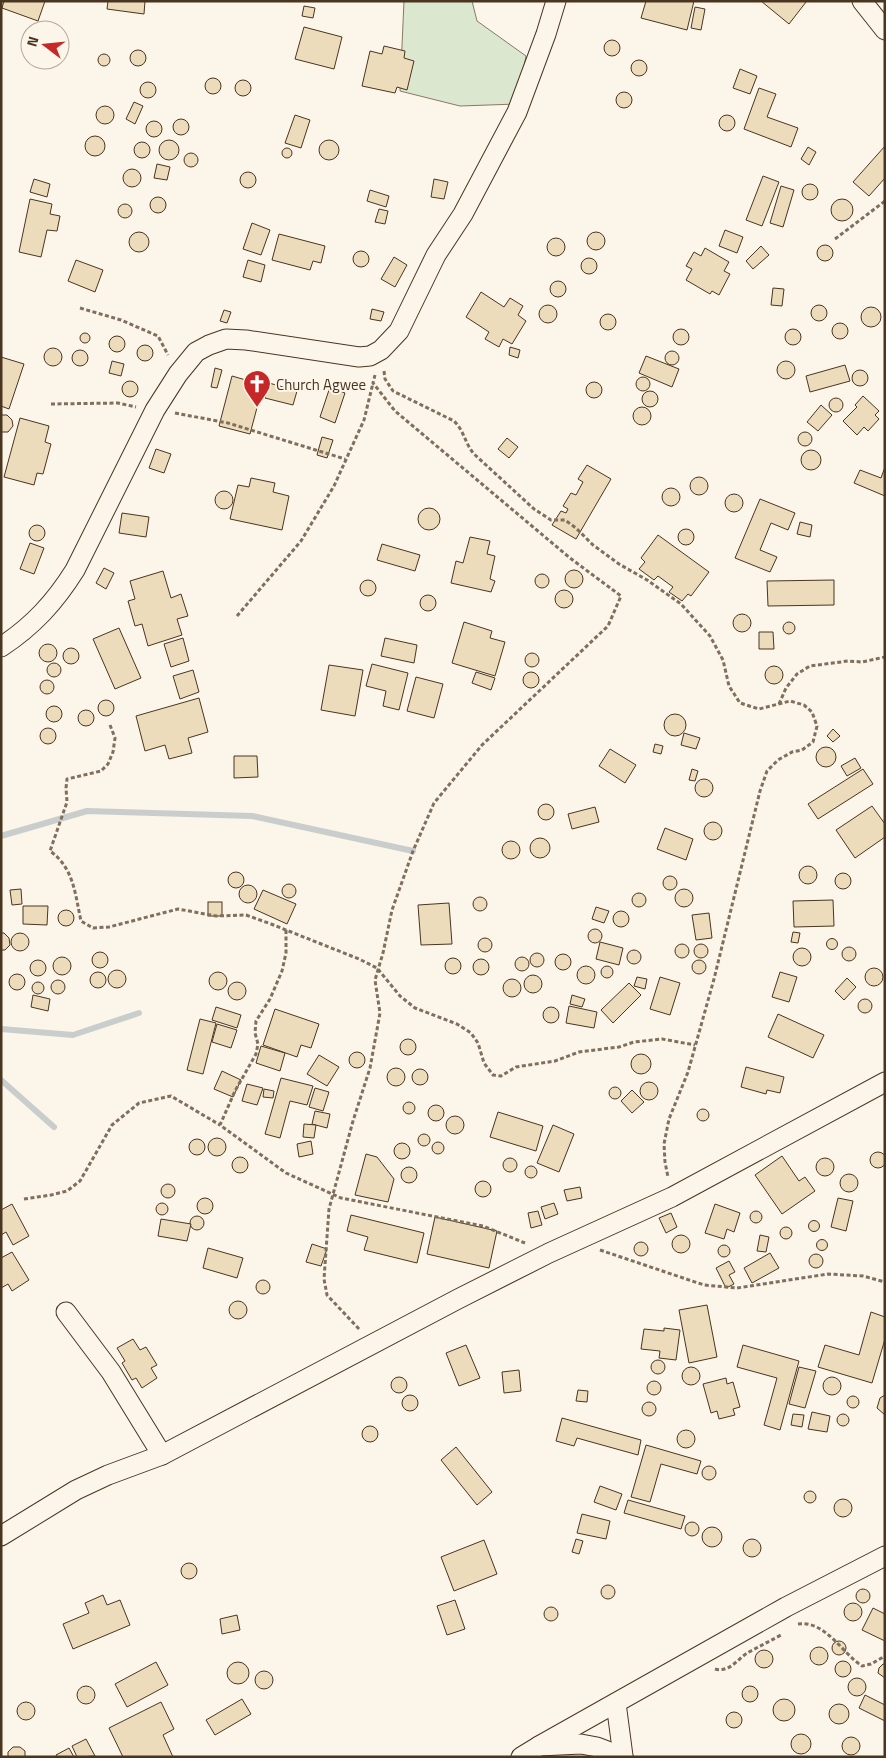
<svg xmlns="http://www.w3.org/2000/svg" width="886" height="1758" font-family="'Titillium Web',sans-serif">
<rect width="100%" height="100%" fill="#fbf6e9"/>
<polygon fill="#dce7d0" stroke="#887966" points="404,1 472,1 477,21 526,56 517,104 460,106 400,91"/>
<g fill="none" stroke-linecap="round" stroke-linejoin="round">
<g stroke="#c9cecd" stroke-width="6">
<polyline points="1,836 87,811 252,816 413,851"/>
<polyline points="1,1029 73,1035 139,1013"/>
<polyline points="1,1080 54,1127"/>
</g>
</g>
<g fill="#ecdcbc" stroke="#4a3520">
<polygon points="4,1 45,1 38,21 2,8"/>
<polygon points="108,1 145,1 144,14 107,9"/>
<polygon points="646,1 694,1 687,30 641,18"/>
<polygon points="761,1 805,1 806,2 789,24"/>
<polygon points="304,6 315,8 313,18 302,16"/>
<polygon points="695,7 705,9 701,30 691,28"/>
<polygon points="304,27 342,37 334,69 295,59"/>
<circle cx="612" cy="48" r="8"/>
<polygon points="384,46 405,51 404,58 414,61 407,90 397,87 395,93 362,86 370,51 382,54"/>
<circle cx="138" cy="58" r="8"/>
<circle cx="104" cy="60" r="6"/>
<circle cx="639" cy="68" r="8"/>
<polygon points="740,69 757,76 750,94 733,88"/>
<circle cx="213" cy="86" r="8"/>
<circle cx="243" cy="88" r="8"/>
<circle cx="148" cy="90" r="8"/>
<polygon points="759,88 776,94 767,117 798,128 791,147 744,129"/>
<circle cx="624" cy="100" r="8"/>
<polygon points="134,102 143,106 135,124 126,119"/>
<circle cx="105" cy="115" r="9"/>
<polygon points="295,115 310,120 301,148 285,143"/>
<circle cx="727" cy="123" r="8"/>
<circle cx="181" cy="127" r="8"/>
<circle cx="154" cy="129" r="8"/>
<circle cx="95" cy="146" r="10"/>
<circle cx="329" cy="150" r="10"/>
<circle cx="169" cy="150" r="10"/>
<circle cx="142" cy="150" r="8"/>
<polygon points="885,146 885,178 869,196 853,182"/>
<polygon points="808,147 816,152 809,165 801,159"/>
<circle cx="287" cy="153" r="5"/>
<circle cx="191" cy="160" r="7"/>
<polygon points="157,164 170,167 167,180 154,178"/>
<circle cx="132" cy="178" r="9"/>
<circle cx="248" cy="180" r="8"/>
<polygon points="763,176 779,182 762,226 746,220"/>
<polygon points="34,179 50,184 47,197 30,192"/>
<polygon points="434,179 448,182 444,199 431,197"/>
<circle cx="810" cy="192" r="8"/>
<polygon points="781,186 794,190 783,227 770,223"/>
<polygon points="370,190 389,196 386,207 367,201"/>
<circle cx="158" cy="205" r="8"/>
<polygon points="30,199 52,204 50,214 60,216 57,231 47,230 41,257 19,252"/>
<circle cx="842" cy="210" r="11"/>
<circle cx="125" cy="211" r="7"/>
<polygon points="379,209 388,211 385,224 375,222"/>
<polygon points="252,223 270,230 261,255 243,249"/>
<polygon points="725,230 743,237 737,253 719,246"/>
<circle cx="139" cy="242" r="10"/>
<circle cx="596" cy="241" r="9"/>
<polygon points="279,234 325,246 321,263 313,261 310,270 272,260"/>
<circle cx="556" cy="247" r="9"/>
<circle cx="825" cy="253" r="8"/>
<polygon points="761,246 769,255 753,269 746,261"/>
<polygon points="705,248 729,262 724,271 730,274 719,295 712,291 710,294 686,280 692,269 686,266 694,252 701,256"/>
<circle cx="361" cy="259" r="8"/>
<polygon points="394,257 407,265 395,287 381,279"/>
<circle cx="589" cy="266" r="8"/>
<polygon points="76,260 103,270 95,292 68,281"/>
<polygon points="248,260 265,265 261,282 243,277"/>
<circle cx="558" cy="289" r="8"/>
<polygon points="773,288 784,289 782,306 771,305"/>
<polygon points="481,292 504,307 510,298 523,306 518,315 526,321 512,344 503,339 499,347 485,339 489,332 466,317"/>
<circle cx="819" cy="313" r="8"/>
<circle cx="548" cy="314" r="9"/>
<circle cx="871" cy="317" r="10"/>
<polygon points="372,309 384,312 381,321 370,319"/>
<polygon points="224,310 231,312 227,323 220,321"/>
<circle cx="608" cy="322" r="8"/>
<circle cx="840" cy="331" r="8"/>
<circle cx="681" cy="337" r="8"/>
<circle cx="793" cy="337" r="8"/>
<circle cx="85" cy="338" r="5"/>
<circle cx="117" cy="344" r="8"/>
<circle cx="145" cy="353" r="8"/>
<polygon points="510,347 520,350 518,358 509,355"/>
<circle cx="53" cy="357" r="9"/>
<circle cx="80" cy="358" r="8"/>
<circle cx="672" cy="358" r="7"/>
<polygon points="646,356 679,369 672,387 639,373"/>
<polygon points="1,357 24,364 9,409 1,406"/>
<circle cx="786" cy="370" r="9"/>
<polygon points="112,361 124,364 121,376 109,373"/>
<polygon points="845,365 850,381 810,392 806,376"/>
<polygon points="215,368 222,370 217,388 211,387"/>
<circle cx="860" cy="378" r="8"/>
<polygon points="232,376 263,385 250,434 219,426"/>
<circle cx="643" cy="384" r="7"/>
<circle cx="130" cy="389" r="8"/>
<circle cx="594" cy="390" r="8"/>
<polygon points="269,383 297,391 293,405 265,398"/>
<polygon points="330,387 345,393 335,423 320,417"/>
<circle cx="650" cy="399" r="8"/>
<polygon points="863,396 879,411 875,415 879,419 868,431 864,427 857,435 843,421 857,407 855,405"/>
<circle cx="836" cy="405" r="7"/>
<polygon points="821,405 832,415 818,431 807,422"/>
<circle cx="642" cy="416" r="9"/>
<polygon points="1,415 7,415 12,420 13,426 8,432 1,432"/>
<polygon points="20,418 49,426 45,442 51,444 43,474 37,473 34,485 4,477"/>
<circle cx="805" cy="439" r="7"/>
<polygon points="322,437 333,440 327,458 317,455"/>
<polygon points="507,438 518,447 509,458 498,449"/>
<polygon points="156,449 171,454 164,473 149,468"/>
<circle cx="811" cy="460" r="10"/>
<polygon points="587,465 611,479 576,539 552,525 561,511 566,513 568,509 563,506 571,493 576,495 583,482 578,479"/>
<polygon points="885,467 885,496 854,483 860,470 881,478"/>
<circle cx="699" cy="486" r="9"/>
<polygon points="251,478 275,483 273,492 289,496 282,530 230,519 238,485 249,487"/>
<circle cx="671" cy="497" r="9"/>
<circle cx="224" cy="500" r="9"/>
<circle cx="734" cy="503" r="9"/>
<polygon points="760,499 795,513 788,530 771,523 760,550 777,557 770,572 735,558"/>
<circle cx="429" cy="519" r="11"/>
<polygon points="122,513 149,517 146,537 119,533"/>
<polygon points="800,522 812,525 810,537 797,534"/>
<circle cx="37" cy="533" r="8"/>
<circle cx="686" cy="537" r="8"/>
<polygon points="658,535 709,572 691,596 688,594 682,601 669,592 673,587 658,576 654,580 639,569 645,562 641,558"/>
<polygon points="470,537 490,541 487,554 495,556 490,579 495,581 491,592 451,583 456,561 463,563"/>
<polygon points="30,543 44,548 34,574 20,569"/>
<polygon points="382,544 420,555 415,571 377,560"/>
<polygon points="104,568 114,573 106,589 96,583"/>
<circle cx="574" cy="579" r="9"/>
<polygon points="163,571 171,598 181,594 188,616 177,619 182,635 148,646 142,624 135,626 128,601 135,599 130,581"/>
<circle cx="542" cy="581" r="7"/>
<circle cx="368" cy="588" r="8"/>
<polygon points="834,580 834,605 768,606 767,581"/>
<circle cx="564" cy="599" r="9"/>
<circle cx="428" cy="603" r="8"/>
<circle cx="742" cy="623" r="9"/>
<circle cx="789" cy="628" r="6"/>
<polygon points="464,622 492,631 490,638 505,642 495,676 452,663"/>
<polygon points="119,628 141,678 115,689 93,639"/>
<polygon points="759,632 773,632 774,649 759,649"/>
<polygon points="183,638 189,661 171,667 164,644"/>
<polygon points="385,638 417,645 414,663 381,656"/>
<circle cx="48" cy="653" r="9"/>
<circle cx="71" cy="656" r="8"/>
<circle cx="532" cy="660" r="7"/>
<circle cx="54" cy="670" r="7"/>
<polygon points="372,664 408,673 399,710 383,706 386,691 366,686"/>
<polygon points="329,665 363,670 355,716 321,710"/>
<circle cx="774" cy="675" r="9"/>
<polygon points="193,670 199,692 180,699 173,676"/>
<circle cx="531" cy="680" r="8"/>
<polygon points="476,672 495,678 491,690 472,683"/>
<polygon points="416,677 443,684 434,718 407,711"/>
<circle cx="47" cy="687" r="7"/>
<polygon points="199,698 208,732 188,738 192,753 169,759 165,745 145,751 136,716"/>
<circle cx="106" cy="708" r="8"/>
<circle cx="54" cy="714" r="8"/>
<circle cx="86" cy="718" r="8"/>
<circle cx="675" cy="725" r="11"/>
<circle cx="48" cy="736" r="8"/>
<polygon points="833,729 840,736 833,742 827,736"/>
<polygon points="684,733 700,738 696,749 681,745"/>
<polygon points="655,744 663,746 661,754 653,752"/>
<circle cx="826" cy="757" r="10"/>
<polygon points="610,749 636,765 625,783 599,766"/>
<polygon points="234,756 257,756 258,777 234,778"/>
<polygon points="855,758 861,768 847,776 841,766"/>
<polygon points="692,769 698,771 695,781 689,780"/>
<polygon points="863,769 873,784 818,819 808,804"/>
<circle cx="704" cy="788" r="9"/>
<circle cx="546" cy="812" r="8"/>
<polygon points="872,806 885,824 885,837 855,858 836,830"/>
<polygon points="595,807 599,822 572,829 568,814"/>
<circle cx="713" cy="831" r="9"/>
<polygon points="665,828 693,839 686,860 657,849"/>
<circle cx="540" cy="848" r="10"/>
<circle cx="511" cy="850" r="9"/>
<circle cx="808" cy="875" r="9"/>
<circle cx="236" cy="880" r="8"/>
<circle cx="843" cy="881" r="8"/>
<circle cx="670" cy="883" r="7"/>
<circle cx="289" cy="891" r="7"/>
<circle cx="248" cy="894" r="9"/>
<polygon points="21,889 22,904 12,905 10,890"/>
<circle cx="684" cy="898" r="9"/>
<polygon points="263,890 296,904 287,924 254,909"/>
<circle cx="639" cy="900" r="7"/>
<circle cx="480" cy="904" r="7"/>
<polygon points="833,900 834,926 794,927 793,901"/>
<rect x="208" y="902" width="14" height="14"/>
<polygon points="449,903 452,944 421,945 418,905"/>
<polygon points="23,906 48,906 47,925 23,924"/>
<polygon points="596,907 609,911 604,923 592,919"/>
<circle cx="66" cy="918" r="8"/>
<circle cx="621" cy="919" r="8"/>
<polygon points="709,913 712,938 696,940 692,915"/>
<circle cx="595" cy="936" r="7"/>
<polygon points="793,932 800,933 798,943 791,942"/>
<polygon points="1,933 4,933 9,938 10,945 5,950 1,950"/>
<circle cx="20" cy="942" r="9"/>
<circle cx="485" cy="945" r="7"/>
<circle cx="832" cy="944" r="5.5"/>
<polygon points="600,942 623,948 619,965 596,959"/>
<circle cx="701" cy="951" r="7"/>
<circle cx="682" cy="951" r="7"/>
<circle cx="849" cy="954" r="7"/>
<circle cx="802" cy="957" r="9"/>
<circle cx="634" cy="957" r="7"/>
<circle cx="100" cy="960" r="8"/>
<circle cx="537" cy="960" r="7"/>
<circle cx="563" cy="962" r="8"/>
<circle cx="522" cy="964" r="7"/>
<circle cx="62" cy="966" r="9"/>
<circle cx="453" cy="966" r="8"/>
<circle cx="481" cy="967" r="8"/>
<circle cx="38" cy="968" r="8"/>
<circle cx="699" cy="967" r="7"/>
<circle cx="607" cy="972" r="6"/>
<circle cx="586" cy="975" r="9"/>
<circle cx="874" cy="977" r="9"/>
<circle cx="117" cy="979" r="9"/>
<circle cx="98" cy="980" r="8"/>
<polygon points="780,972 797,977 789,1002 772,997"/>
<circle cx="218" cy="981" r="9"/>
<circle cx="17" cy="982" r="8"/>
<circle cx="533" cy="984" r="9"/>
<polygon points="637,977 647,979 645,989 634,986"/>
<polygon points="660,977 680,983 670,1015 650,1009"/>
<polygon points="847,978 856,987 844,1000 835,991"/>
<circle cx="512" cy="988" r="9"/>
<circle cx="58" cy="987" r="7"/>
<circle cx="237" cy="991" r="9"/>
<circle cx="38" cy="988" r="6"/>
<polygon points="629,983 641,995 613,1023 601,1010"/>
<polygon points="33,995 50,999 48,1011 31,1007"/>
<polygon points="572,995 585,999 582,1007 570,1004"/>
<circle cx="865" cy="1006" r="7"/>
<polygon points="569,1006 597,1012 594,1028 566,1023"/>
<polygon points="216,1007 241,1015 237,1028 212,1020"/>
<circle cx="551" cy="1015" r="8"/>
<polygon points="275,1009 319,1024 311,1048 301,1045 297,1057 263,1045"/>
<polygon points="778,1014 824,1035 813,1058 768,1037"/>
<polygon points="200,1019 216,1023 203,1074 187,1070"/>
<polygon points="217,1024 237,1030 231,1048 212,1042"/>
<circle cx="408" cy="1047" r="8"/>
<polygon points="261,1046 285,1053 280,1071 256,1063"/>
<circle cx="357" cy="1060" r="8"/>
<circle cx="641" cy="1064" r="10"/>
<polygon points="319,1055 339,1067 327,1086 307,1074"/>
<polygon points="746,1067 784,1077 780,1093 767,1090 766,1094 741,1087"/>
<circle cx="396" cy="1077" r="9"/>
<circle cx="420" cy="1077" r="8"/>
<polygon points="222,1071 241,1080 233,1097 214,1089"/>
<polygon points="281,1078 313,1086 307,1105 290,1101 280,1138 265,1134"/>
<circle cx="649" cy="1091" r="9"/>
<polygon points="247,1084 263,1088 257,1105 242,1101"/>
<circle cx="615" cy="1093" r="6"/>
<polygon points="315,1088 329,1092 323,1111 309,1107"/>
<polygon points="264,1089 274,1091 273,1098 263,1097"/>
<polygon points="632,1090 644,1102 632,1113 621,1101"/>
<circle cx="409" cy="1108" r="6"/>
<circle cx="436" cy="1113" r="8"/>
<circle cx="703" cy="1115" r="6"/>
<polygon points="315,1111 330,1114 327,1128 312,1124"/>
<polygon points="498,1112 543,1126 536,1151 490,1137"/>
<circle cx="455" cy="1125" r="9"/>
<polygon points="304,1124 316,1125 314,1138 303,1137"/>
<polygon points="553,1125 574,1134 559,1172 537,1163"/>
<circle cx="424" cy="1140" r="6"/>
<circle cx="217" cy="1147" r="9"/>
<circle cx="197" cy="1147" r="8"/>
<polygon points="311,1141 313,1154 299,1157 297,1144"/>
<circle cx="438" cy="1148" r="6"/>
<circle cx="402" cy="1151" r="8"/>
<circle cx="878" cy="1160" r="8"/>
<polygon points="366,1154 377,1157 394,1179 388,1202 355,1195"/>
<polygon points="782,1156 799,1181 805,1177 815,1191 782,1214 755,1175"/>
<circle cx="240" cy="1165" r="8"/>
<circle cx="510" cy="1165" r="7"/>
<circle cx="825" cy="1167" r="9"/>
<circle cx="531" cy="1172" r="6"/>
<circle cx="409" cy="1175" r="8"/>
<circle cx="849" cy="1183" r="9"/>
<circle cx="483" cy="1189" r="8"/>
<circle cx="168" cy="1191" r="7"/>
<polygon points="580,1187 582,1198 567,1201 564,1190"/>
<circle cx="205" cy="1206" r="8"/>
<polygon points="838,1198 853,1201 846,1231 831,1227"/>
<circle cx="162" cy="1209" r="6"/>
<polygon points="554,1203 558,1214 545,1219 541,1207"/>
<polygon points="12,1204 29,1236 13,1245 6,1232 1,1235 1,1210"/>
<polygon points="715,1204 740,1213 734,1232 727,1229 724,1239 705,1233"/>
<circle cx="756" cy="1217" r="6"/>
<polygon points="538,1211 542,1225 531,1228 528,1213"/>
<polygon points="671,1213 677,1227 666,1233 659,1218"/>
<polygon points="351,1215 424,1233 417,1263 364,1250 368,1237 347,1231"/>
<circle cx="197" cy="1223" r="7"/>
<polygon points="435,1217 497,1231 489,1268 427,1254"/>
<polygon points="161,1219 191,1224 187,1241 158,1236"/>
<circle cx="814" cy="1226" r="5.5"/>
<circle cx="786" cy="1233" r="6"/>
<polygon points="760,1235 769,1237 766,1252 757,1251"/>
<circle cx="681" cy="1244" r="9"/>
<circle cx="822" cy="1245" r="5.5"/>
<circle cx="641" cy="1249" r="7"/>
<polygon points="312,1244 327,1249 321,1266 306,1262"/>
<circle cx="724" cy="1251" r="6"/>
<polygon points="208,1248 243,1258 237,1278 203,1268"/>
<polygon points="12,1252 29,1280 12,1291 8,1284 1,1288 1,1258"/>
<polygon points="770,1253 779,1268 752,1283 744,1268"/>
<circle cx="816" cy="1261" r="7"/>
<polygon points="729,1261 735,1272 729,1275 734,1284 726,1288 716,1268"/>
<circle cx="263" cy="1287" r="7"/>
<circle cx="238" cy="1310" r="9"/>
<polygon points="707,1305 717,1357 689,1363 679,1310"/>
<polygon points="871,1312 885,1317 885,1339 872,1383 818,1367 825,1345 859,1355"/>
<polygon points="664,1328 680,1330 676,1360 659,1358 660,1351 641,1349 644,1329 664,1331"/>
<polygon points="133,1339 140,1350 146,1347 157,1365 151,1368 157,1378 142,1388 136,1378 132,1380 122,1363 125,1361 117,1348"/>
<polygon points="466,1345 480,1378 459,1386 446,1353"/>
<polygon points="743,1345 799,1361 780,1430 764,1425 777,1378 737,1367"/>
<circle cx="658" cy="1367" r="7"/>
<polygon points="799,1367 816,1371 805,1408 789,1404"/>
<circle cx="691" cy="1376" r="9"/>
<polygon points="519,1370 521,1391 504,1393 502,1372"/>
<circle cx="399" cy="1385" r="8"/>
<circle cx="832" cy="1386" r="9"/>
<polygon points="726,1378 727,1384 733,1382 740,1407 733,1409 735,1415 719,1419 717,1411 711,1413 703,1384"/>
<circle cx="654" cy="1388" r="7"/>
<polygon points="578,1390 588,1391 587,1402 576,1401"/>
<circle cx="410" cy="1403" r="8"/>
<polygon points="885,1395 885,1415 877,1408 880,1398"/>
<circle cx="853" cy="1402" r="6"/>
<circle cx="649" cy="1409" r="7"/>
<polygon points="812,1412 830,1416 827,1432 808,1429"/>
<polygon points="793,1414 804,1415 802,1427 791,1425"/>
<circle cx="843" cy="1420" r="6"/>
<polygon points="562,1418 641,1440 638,1455 577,1438 574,1446 556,1441"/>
<circle cx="370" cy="1434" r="8"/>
<circle cx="686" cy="1439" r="9"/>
<polygon points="646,1445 701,1461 697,1474 661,1464 650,1502 631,1497"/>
<polygon points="456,1447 492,1492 477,1505 441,1460"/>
<circle cx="709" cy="1473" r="7"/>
<polygon points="600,1486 622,1494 616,1510 594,1502"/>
<circle cx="810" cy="1497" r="6"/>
<circle cx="843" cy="1508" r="9"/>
<polygon points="628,1500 685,1516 681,1529 624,1513"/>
<polygon points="582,1514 610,1521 606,1539 577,1533"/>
<circle cx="692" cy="1529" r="7"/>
<circle cx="712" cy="1537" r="10"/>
<circle cx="752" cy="1548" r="9"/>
<polygon points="576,1539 583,1541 579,1554 572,1552"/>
<polygon points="484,1540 497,1574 454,1591 441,1557"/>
<circle cx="189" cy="1571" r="8"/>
<circle cx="608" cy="1592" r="7"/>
<circle cx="863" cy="1596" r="7"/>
<polygon points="103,1595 107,1605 120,1600 130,1625 73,1649 63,1624 89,1613 85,1603"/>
<polygon points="455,1600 465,1629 447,1635 437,1606"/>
<circle cx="853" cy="1612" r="9"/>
<circle cx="551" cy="1614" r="7"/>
<polygon points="873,1608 885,1614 885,1641 862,1630"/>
<polygon points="237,1615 240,1630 222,1634 220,1619"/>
<circle cx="839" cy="1648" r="7"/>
<circle cx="819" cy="1656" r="9"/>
<circle cx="764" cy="1659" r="9"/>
<circle cx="843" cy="1669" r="8"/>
<circle cx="238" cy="1673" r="11"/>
<polygon points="156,1662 168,1685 127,1707 115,1684"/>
<polygon points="883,1664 885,1664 885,1678 878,1673 879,1668"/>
<circle cx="264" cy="1680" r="9"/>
<circle cx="857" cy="1687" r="9"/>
<circle cx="750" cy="1694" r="8"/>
<circle cx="86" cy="1695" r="9"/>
<polygon points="865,1695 885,1705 885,1721 859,1708"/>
<polygon points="242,1699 251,1714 215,1735 206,1720"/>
<circle cx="784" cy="1710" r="11"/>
<circle cx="26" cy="1711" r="9"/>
<polygon points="161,1702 174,1729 163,1735 173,1757 123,1757 109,1728"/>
<circle cx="839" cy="1714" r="10"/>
<circle cx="734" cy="1720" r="8"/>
<circle cx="801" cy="1744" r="10"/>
<circle cx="851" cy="1746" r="9"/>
<polygon points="86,1739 95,1756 77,1757 72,1746"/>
<polygon points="13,1747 20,1747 25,1751 25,1757 8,1757 8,1752"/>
<polygon points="69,1748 74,1757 57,1757 56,1755"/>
</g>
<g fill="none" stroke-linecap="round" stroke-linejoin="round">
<defs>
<g id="street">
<polyline points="862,1 885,30"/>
<path d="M1,647C33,626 55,602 75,570L155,410L178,374L196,352L209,345L226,339L246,340L359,357L370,356L381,350L399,331L436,255L463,214L517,112L546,34L556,1"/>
<polyline points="66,1312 111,1372 162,1455"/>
<polyline points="1,1536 76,1490 108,1475 162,1455 458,1299 549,1253 672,1197 885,1082"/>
<polyline points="616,1703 623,1756"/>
<polyline points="539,1746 786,1607 885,1556"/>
<polyline points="521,1757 539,1746 581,1744 597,1747 623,1757"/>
</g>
</defs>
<use href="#street" stroke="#4a3520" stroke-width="21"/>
<g stroke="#7f6f5c" stroke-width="3" stroke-dasharray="4 2.5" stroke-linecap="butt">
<polyline points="835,239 885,201"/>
<polyline points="80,308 121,320 158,336 168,355"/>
<path d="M384,371L385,379L393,391L454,421C465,432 464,442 474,454L534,509L551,520H565L576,528L593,545L619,564L647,580L681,604L710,636L723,660L729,686L740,703L759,709L790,701L804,705L812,712L817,726L813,742L802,750L792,752L778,760L767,771L760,791L714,979L688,1072L669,1119L664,1144L665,1162L668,1177"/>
<polyline points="51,404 118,403 136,407"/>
<polyline points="175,413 228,423 345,459"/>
<polyline points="237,616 301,541 334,486 364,420 373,383"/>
<polyline points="779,704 786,688 797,674 810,666 848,661 862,662 885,657"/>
<path d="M110,725L115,738L113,752L108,764L101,771L67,779L66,788L67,802L50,851C74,868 75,894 81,921L93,928L109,927L178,909L216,916L246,915L271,924L359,959L377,968L400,996L415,1008L457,1024L471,1033L478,1043L484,1063L493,1075L501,1076L516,1067L555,1061L579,1052L619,1047L634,1042L662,1039L695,1045"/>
<polyline points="286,930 286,953 282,971 270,999 256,1021 255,1033 258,1044 256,1054 235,1091 220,1125 286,1173 341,1198 483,1226 525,1243"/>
<polyline points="24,1199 51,1195 67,1191 80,1181 112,1125 139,1103 171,1096 220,1125"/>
<polyline points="600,1250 704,1285 737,1288 828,1274 863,1276 885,1282"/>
<polyline points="359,1329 327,1295 324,1279 329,1209 353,1121 370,1068 380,1013 375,980 383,953 392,910 413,851 434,803 482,745 608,626 621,596 570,558 395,411 373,383 375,375"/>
<path d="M798,1624C825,1620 842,1653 862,1666L871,1664L885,1656"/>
<path d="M715,1669C730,1673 738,1658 749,1652C760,1646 770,1641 781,1635"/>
</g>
<use href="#street" stroke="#fbf6e9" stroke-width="19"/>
</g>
<defs>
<symbol id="church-pin" viewBox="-11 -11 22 30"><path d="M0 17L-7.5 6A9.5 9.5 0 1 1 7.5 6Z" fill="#c62828" stroke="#fbf6e9"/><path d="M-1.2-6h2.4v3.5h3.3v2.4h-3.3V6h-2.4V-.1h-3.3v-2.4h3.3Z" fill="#fff"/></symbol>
</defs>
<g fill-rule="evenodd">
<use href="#church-pin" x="241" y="368" width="32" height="43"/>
</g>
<g text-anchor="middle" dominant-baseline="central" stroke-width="4" stroke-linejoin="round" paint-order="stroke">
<g font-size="15" fill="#4a3520" stroke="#fbf6e9" text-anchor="start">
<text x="276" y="384">Church Agwee</text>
</g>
</g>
<rect width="886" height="1758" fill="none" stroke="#4a3520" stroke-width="5"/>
<g transform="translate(45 45) rotate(286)"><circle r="24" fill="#fbf6e9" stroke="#b4a999"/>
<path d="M0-4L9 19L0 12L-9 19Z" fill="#c62828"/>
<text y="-8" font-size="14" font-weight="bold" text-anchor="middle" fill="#4a3520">N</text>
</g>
</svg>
